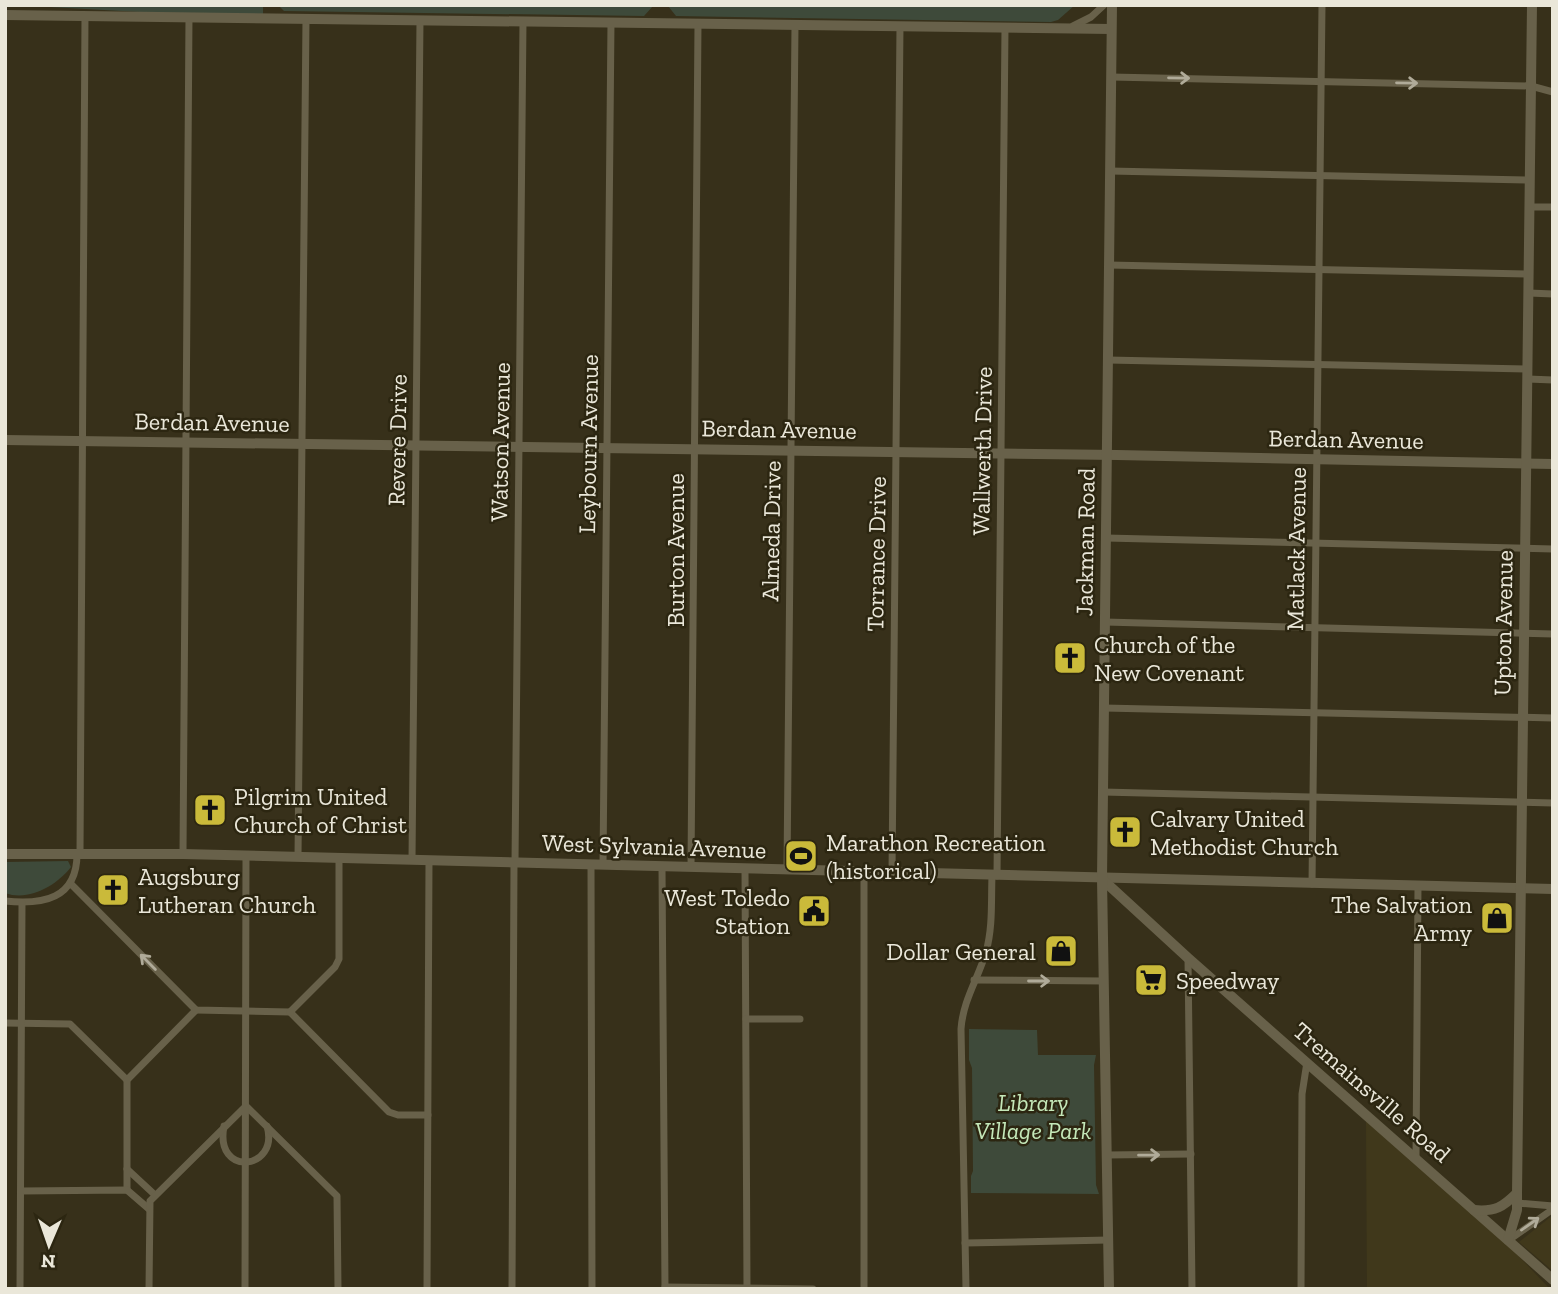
<svg xmlns="http://www.w3.org/2000/svg" width="1558" height="1294" font-family="'Zilla Slab',serif">
<rect width="100%" height="100%" fill="#37301a"/>
<g fill="#40381b">
<polygon points="1366,1121 1511,1248 1550,1289 1367,1289"/>
<polygon points="1553,1215 1553,1271 1519,1242"/>
</g>
<g fill="#3e4a3a">
<polygon points="14,5 263,5 263,19"/>
<polygon points="278,5 1075,5 1058,20 1051,22 676,16 668,6 653,6 644,16 284,11"/>
<path d="M68,861L71,867C57,885 29,902 5,893V862Z"/>
<polygon points="969,1029 1037,1030 1038,1055 1096,1055 1094,1065 1096,1185 1099,1194 971,1193 971,1176 973,1171 972,1068 969,1060"/>
</g>
<g fill="none" stroke-linecap="round" stroke-linejoin="round">
<g stroke="#68614a" stroke-width="7">
<polyline points="1073,26 1091,17 1104,5"/>
<polyline points="1111,77 1531,86 1553,92"/>
<polyline points="1110,171 1530,180"/>
<polyline points="1530,207 1553,207"/>
<polyline points="1109,265 1529,274"/>
<polyline points="1529,293 1553,294"/>
<polyline points="1108,360 1528,369"/>
<polyline points="1528,379 1553,380"/>
<polyline points="1106,538 1553,549"/>
<polyline points="1105,622 1553,634"/>
<polyline points="1104,708 1553,718"/>
<polyline points="1103,792 1553,803"/>
<polyline points="80,854 85,16"/>
<polyline points="183,854 189,17"/>
<polyline points="298,857 306,18"/>
<polyline points="412,860 420,20"/>
<polyline points="515,863 523,21"/>
<polyline points="591,865 592,1289"/>
<polyline points="603,865 611,22"/>
<polyline points="662,867 665,1289"/>
<polyline points="691,867 698,24"/>
<polyline points="745,869 747,1289"/>
<polyline points="787,870 795,25"/>
<polyline points="864,872 864,1289"/>
<polyline points="892,873 900,26"/>
<polyline points="997,876 1005,28"/>
<polyline points="71,884 196,1010 290,1012 389,1112 398,1115 428,1115"/>
<polyline points="1312,884 1322,5"/>
<path d="M5,901C43,905 77,899 77,854"/>
<polyline points="1188,958 1192,1289"/>
<polyline points="974,980 1104,981"/>
<polyline points="290,1012 335,967 339,959 339,858"/>
<polyline points="746,1019 800,1019"/>
<polyline points="5,1023 70,1024 127,1080"/>
<path d="M224,1126C214,1178 280,1170 267,1126"/>
<polyline points="1107,1155 1191,1154"/>
<polyline points="1416,1158 1418,886"/>
<polyline points="127,1169 155,1195"/>
<polyline points="127,1190 127,1080 196,1010"/>
<polyline points="21,1191 127,1190 149,1209"/>
<polyline points="1517,1203 1553,1206"/>
<polyline points="1509,1240 1553,1209"/>
<polyline points="965,1243 1108,1240"/>
<polyline points="665,1287 813,1289"/>
<polyline points="20,1289 22,903"/>
<polyline points="149,1289 150,1201 246,1106 337,1196 338,1289"/>
<polyline points="245,1289 246,856"/>
<polyline points="427,1289 429,861"/>
<polyline points="512,1289 514,863"/>
<path d="M966,1289L961,1029C963,1000 978,979 986,952C993,927 991,901 992,876"/>
<polyline points="1301,1289 1302,1094 1307,1062"/>
</g>
<g stroke="#68614a" stroke-width="10">
<polyline points="5,15 1111,29"/>
<polyline points="5,440 1117,455 1553,464"/>
<polyline points="5,854 183,854 1553,889"/>
<polyline points="1102,879 1188,958 1553,1280"/>
<path d="M1474,1210C1495,1212 1503,1207 1517,1193"/>
<polyline points="1508,1240 1517,1210 1517,1193 1532,5"/>
<polyline points="1109,1289 1102,879 1112,5"/>
</g>
</g>
<defs><path id="oneway-shaft" d="M-6 0H5M1.5-3L5.5 0L1.5 3" fill="none" stroke-width="1.6" stroke-linecap="round" stroke-linejoin="round" transform="scale(1.75)"/></defs>
<g stroke="#b0ab99">
<use href="#oneway-shaft" transform="translate(1179 78) rotate(1)"/>
<use href="#oneway-shaft" transform="translate(1407 83) rotate(1)"/>
<use href="#oneway-shaft" transform="translate(148 962) rotate(-135)"/>
<use href="#oneway-shaft" transform="translate(1039 981)"/>
<use href="#oneway-shaft" transform="translate(1149 1155) rotate(-1)"/>
<use href="#oneway-shaft" transform="translate(1530 1224) rotate(-35)"/>
</g>
<defs>
<symbol id="church-square" viewBox="-11 -11 22 22"><rect x="-9" y="-9" width="18" height="18" rx="4" fill="#caba3a" stroke="#2c2611"/><path d="M-1.2-6h2.4v3.5h3.3v2.4h-3.3V6h-2.4V-.1h-3.3v-2.4h3.3Z" fill="#111"/></symbol>
<symbol id="stadium-square" viewBox="-11 -11 22 22"><rect x="-9" y="-9" width="18" height="18" rx="4" fill="#caba3a" stroke="#2c2611"/><path d="M0-5a6.5 5 0 1 0 0 10a6.5 5 0 1 0 0-10ZM-3.5-1.8h7v3.6h-7Z" fill="#111"/></symbol>
<symbol id="civic-square" viewBox="-11 -11 22 22"><rect x="-9" y="-9" width="18" height="18" rx="4" fill="#caba3a" stroke="#2c2611"/><path d="M-.6-6.5H3V-4.5H.6V-3L4-1V1h2V6H-6V1h2V-1L-.6-3ZM-1.2 2.5V6h2.4V2.5Z" fill="#111"/></symbol>
<symbol id="shop-square" viewBox="-11 -11 22 22"><rect x="-9" y="-9" width="18" height="18" rx="4" fill="#caba3a" stroke="#2c2611"/><path d="M-5-2.5h2.3a2.7 3.5 0 0 1 5.4 0H5L5.5 6h-11ZM-1.5-2.5h3a1.5 2.3 0 0 0-3 0Z" fill="#111"/></symbol>
<symbol id="supermarket-square" viewBox="-11 -11 22 22"><rect x="-9" y="-9" width="18" height="18" rx="4" fill="#caba3a" stroke="#2c2611"/><path d="M-6-5.5h2.5l.6 2H6L4.5 2H-2.5L-4.4-4H-6ZM-1.5 3.2a1.3 1.3 0 1 0 .1 0ZM3 3.2a1.3 1.3 0 1 0 .1 0Z" fill="#111"/></symbol>
</defs>
<g fill-rule="evenodd">
<use href="#church-square" x="1051" y="639" width="38" height="38"/>
<use href="#church-square" x="191" y="791" width="38" height="38"/>
<use href="#church-square" x="1106" y="813" width="38" height="38"/>
<use href="#stadium-square" x="782" y="837" width="38" height="38"/>
<use href="#church-square" x="94" y="871" width="38" height="38"/>
<use href="#civic-square" x="795" y="892" width="38" height="38"/>
<use href="#shop-square" x="1478" y="899" width="38" height="38"/>
<use href="#shop-square" x="1042" y="932" width="38" height="38"/>
<use href="#supermarket-square" x="1132" y="961" width="38" height="38"/>
</g>
<g text-anchor="middle" dominant-baseline="central" stroke-width="5" stroke-linejoin="round" paint-order="stroke">
<g font-size="24" fill="#eae7d9" stroke="#2c2611">
<text transform="translate(212 422) rotate(1)">Berdan Avenue</text>
<text transform="translate(779 429) rotate(1)">Berdan Avenue</text>
<text transform="translate(1346 439) rotate(1)">Berdan Avenue</text>
<text transform="translate(397 440) rotate(-89)">Revere Drive</text>
<text transform="translate(500 442) rotate(-89)">Watson Avenue</text>
<text transform="translate(588 444) rotate(-89)">Leybourn Avenue</text>
<text transform="translate(982 451) rotate(-89)">Wallwerth Drive</text>
<text transform="translate(771 531) rotate(-89)">Almeda Drive</text>
<text transform="translate(1085 542) rotate(-89)">Jackman Road</text>
<text transform="translate(1296 549) rotate(-89)">Matlack Avenue</text>
<text transform="translate(675 550) rotate(-90)">Burton Avenue</text>
<text transform="translate(876 554) rotate(-89)">Torrance Drive</text>
<text transform="translate(1503 623) rotate(-89)">Upton Avenue</text>
<text transform="translate(654 846) rotate(2)">West Sylvania Avenue</text>
<text transform="translate(1372 1092) rotate(41)">Tremainsville Road</text>
</g>
<g font-size="24" fill="#eae7d9" stroke="#2c2611" text-anchor="start">
<text x="1094" y="644">Church of the<tspan x="1094" dy="28">New Covenant</tspan></text>
<text x="234" y="796">Pilgrim United<tspan x="234" dy="28">Church of Christ</tspan></text>
<text x="1150" y="818">Calvary United<tspan x="1150" dy="28">Methodist Church</tspan></text>
<text x="826" y="842">Marathon Recreation<tspan x="826" dy="28">(historical)</tspan></text>
<text x="138" y="876">Augsburg<tspan x="138" dy="28">Lutheran Church</tspan></text>
<text x="790" y="897" text-anchor="end">West Toledo<tspan x="790" dy="28">Station</tspan></text>
<text x="1472" y="904" text-anchor="end">The Salvation<tspan x="1472" dy="28">Army</tspan></text>
<text x="1036" y="951" text-anchor="end">Dollar General</text>
<text x="1176" y="980">Speedway</text>
</g>
<g font-size="24" font-style="italic" fill="#c4e8b9" stroke="#2c2611">
<text x="1033" y="1102">Library<tspan x="1033" dy="28">Village Park</tspan></text>
</g>
</g>
<rect width="1558" height="1294" fill="none" stroke="#eae7d9" stroke-width="14"/>
<g transform="translate(49 1245) rotate(182)" stroke="#2c2611" stroke-width="5" paint-order="stroke">
<path d="M0-5L12 26L0 18L-12 26Z" fill="#eae7d9"/>
<text y="-10" font-size="19" font-weight="bold" text-anchor="middle" fill="#eae7d9">N</text>
</g>
</svg>
